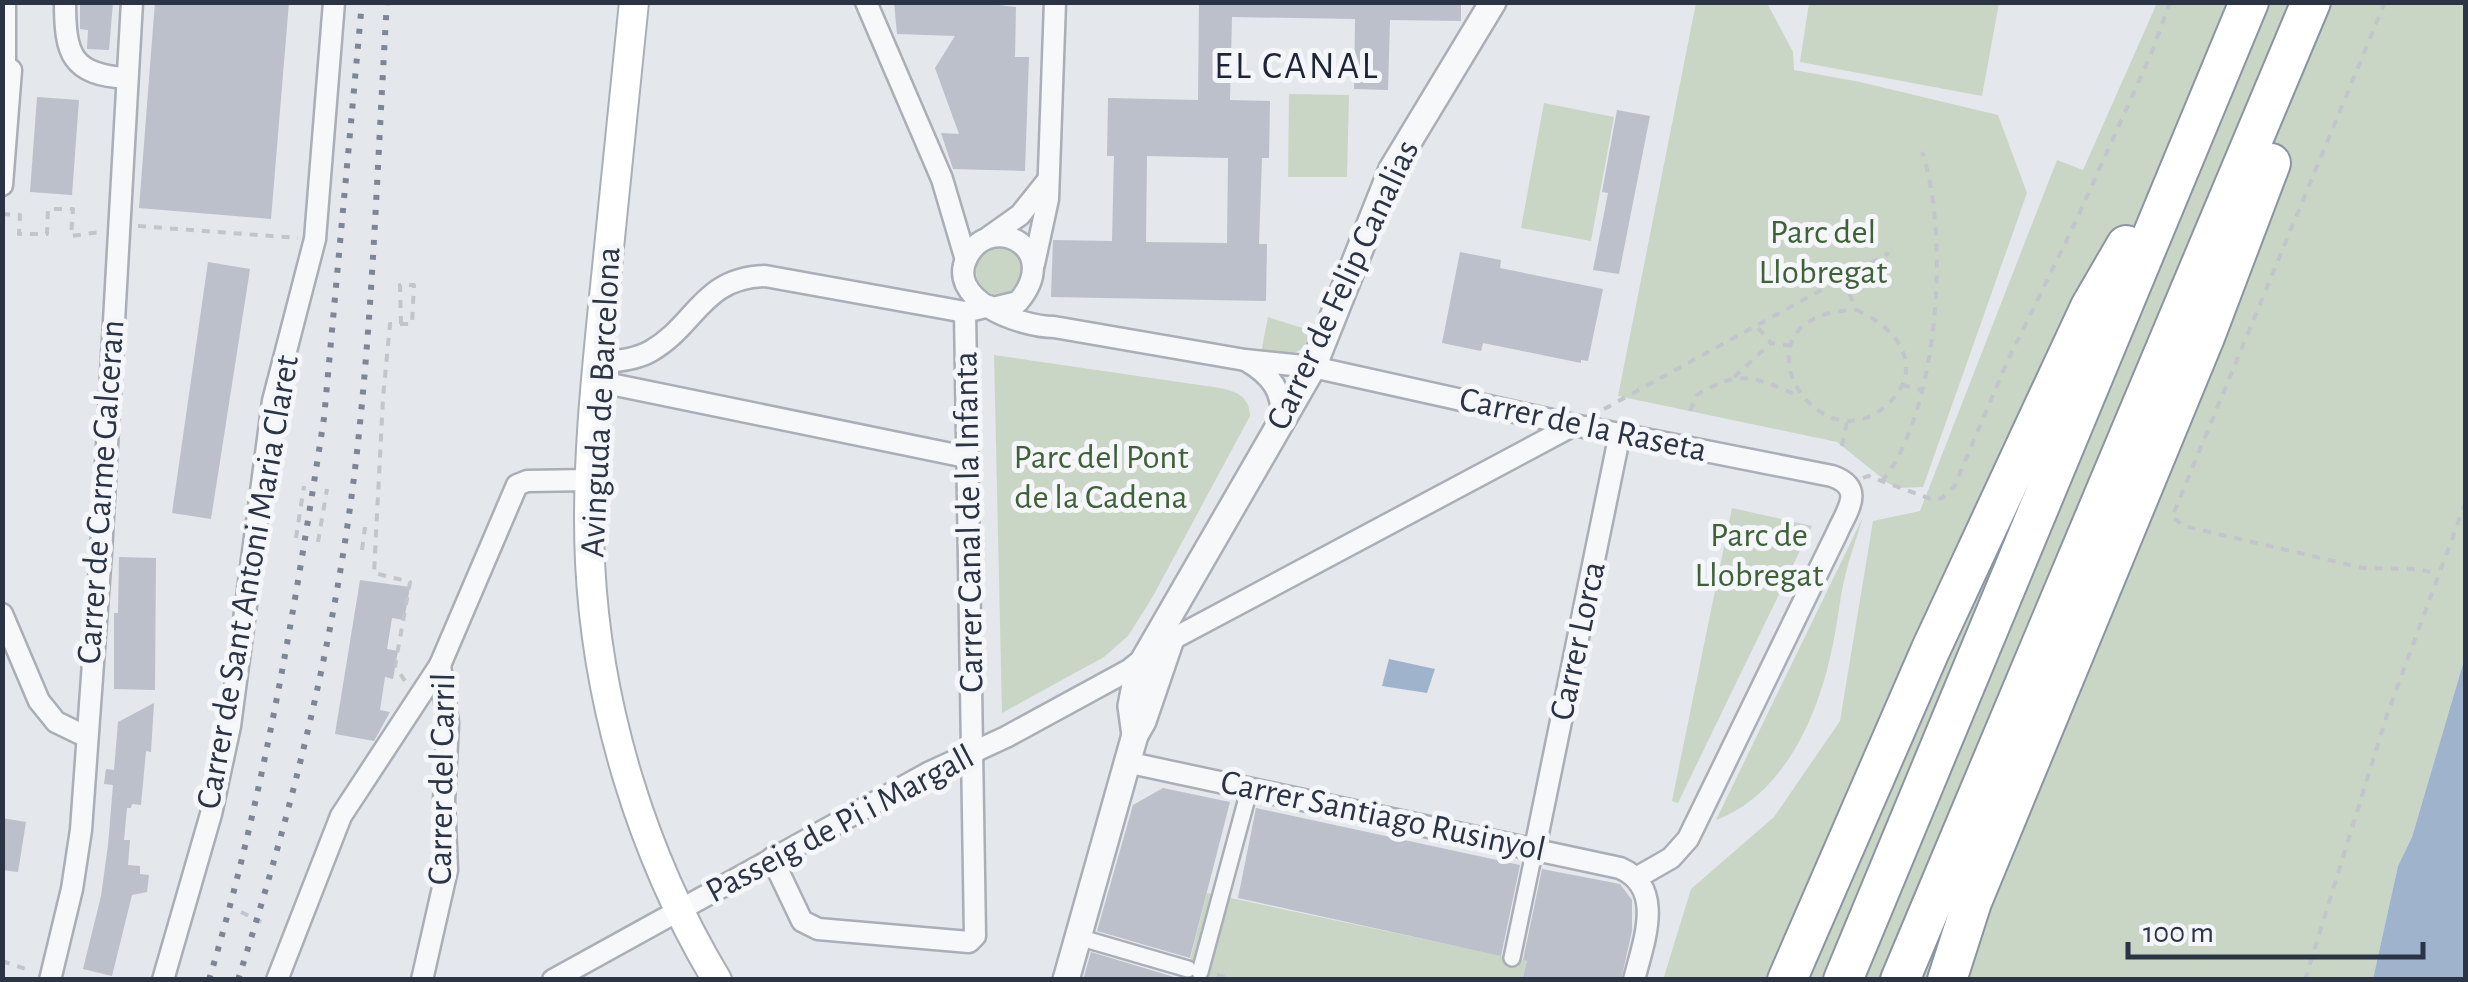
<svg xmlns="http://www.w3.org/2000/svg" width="2468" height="982" font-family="'Alegreya Sans',sans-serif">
<rect width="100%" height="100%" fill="#e4e7ec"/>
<g fill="#c9d6c5">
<polygon points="1696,3 1767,3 1793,52 1794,70 1860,82 1998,115 2027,193 1923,487 1898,488 1888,483 1837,442 1618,396"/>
<polygon points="1809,3 1999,3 1982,96 1800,62"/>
<polygon points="2157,3 2465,3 2465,657 2412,837 2398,866 2373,979 1663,980 1691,889 1774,817 1840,721 1873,521 1920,511 2057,160 2083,170"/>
<polygon points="1289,94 1349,95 1347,177 1288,177"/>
<polygon points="1544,103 1614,117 1591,241 1521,228"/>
<circle cx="1000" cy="271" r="24"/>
<path d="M1268,317L1315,332C1302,357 1287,356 1261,353Z"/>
<path d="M994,355L1220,388C1237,392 1249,396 1250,416L1152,598L1128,636L1104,657L1002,713Z"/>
<polygon points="1732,508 1812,526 1678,803 1672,801"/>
<path d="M1863,517C1857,536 1850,556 1845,576C1839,602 1837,628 1831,653C1817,718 1783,795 1716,820Z"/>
<polygon points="1207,893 1527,961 1522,979 1185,980"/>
</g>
<g fill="#9fb4cc">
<polygon points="2465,657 2465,979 2373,979 2398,866 2412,837"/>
<polygon points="1389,659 1435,669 1427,693 1382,686"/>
</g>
<g fill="#bbc0ca" fill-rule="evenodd">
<polygon points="80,2 113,2 109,50 87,49 88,30 80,29"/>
<polygon points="155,2 289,2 271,219 139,208"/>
<polygon points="894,2 998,2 998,5 1016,7 1015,57 1029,57 1025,171 953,169 941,133 959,134 935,68 955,36 897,34"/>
<path d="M1199,2H1461V21L1390,20L1388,90L1354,89L1355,19L1232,17L1230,100L1270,101L1269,158H1262L1259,244H1267L1266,301L1051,297L1053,240L1112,241L1114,156H1107L1108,98L1198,100ZM1147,156L1228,158L1227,243L1146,242Z"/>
<polygon points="37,97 79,100 72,195 30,192"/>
<polygon points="1617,110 1650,116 1619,274 1593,270 1608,193 1602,192"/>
<polygon points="1460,252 1501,260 1500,268 1603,289 1588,361 1581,360 1581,363 1483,343 1481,351 1442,343"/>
<polygon points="208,262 250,269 211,519 172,513"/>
<polygon points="119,557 156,558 155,690 114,689 114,613 118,613"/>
<polygon points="360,580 410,587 404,620 392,618 387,649 398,651 393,679 385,677 380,710 390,712 374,741 335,734"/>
<polygon points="154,703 151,752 146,751 141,805 132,804 131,808 127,808 124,840 130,840 128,865 140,866 140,874 149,875 147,892 132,895 112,976 83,969 101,896 108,845 113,785 104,784 106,769 114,770 118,722"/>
<polygon points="1163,788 1230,802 1190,958 1097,931 1133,805"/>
<polygon points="1256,808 1520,865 1501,956 1238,898"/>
<polygon points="2,818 26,822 18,872 2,870"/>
<polygon points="1542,869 1620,884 1632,900 1632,931 1621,980 1522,980 1527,961 1523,960"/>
<polygon points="1091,952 1184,980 1083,980"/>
</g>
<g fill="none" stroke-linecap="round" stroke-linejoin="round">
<defs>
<polyline id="service" points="10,2 10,69"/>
<g id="pedestrian">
<polyline points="1078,937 1188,969"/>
<polyline points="1512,958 1535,848"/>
<polyline points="1200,972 1250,787"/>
</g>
<g id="minor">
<path d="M65,2C65,54 71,75 127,78"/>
<polyline points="866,2 942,179 966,260"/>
<polyline points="2,185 11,70"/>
<polyline points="989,237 1020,215 1048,180"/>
<polyline points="1034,264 1048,199 1055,2"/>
<path d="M993,308L1018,302C1063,249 994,213 969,254C941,299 1021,327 1054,327L1245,360L1313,367L1574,425L1832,476C1866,488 1847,510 1837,533L1688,839L1671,858L1636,878"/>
<path d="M1247,361C1272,376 1283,391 1282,421"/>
<path d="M598,363C616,361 635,360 651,351C697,324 702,278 765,276L965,312"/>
<polyline points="596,381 966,457"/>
<polyline points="2,614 39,701 56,722 85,736"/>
<polyline points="1169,641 1574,425"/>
<path d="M1126,762L1620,868C1666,888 1643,943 1634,980"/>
<polyline points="1535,848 1620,433"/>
<polyline points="772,858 802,921 818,929 969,942 975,936 965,312 989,306"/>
<polyline points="50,980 72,889 81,830 101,552 132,2"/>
<polyline points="163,980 211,814 230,726 273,401 315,239 334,2"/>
<polyline points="277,980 341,816 440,665 517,485 527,481 590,480"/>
<polyline points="422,980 447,870 444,801 448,723 440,665"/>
<polyline points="553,980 930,772 1006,737 1129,670 1144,658"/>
</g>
<g id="tertiary">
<polyline points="1135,735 1131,706 1138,670 1313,367 1392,169 1493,2"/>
<polyline points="1066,980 1135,735 1143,721 1172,636"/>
</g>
<path id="secondary" d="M634,2C624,101 614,199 604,297C595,385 586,474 590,562C597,707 642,855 717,980"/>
<g id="motorway">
<polyline points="1787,980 1930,651 2090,307 2126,245"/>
<polyline points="1843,980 2249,2"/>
<polyline points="1900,980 2311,2"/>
<polyline points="1947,980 1972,902 2205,337 2271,163"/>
</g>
</defs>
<use href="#service" stroke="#a9aeb7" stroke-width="15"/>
<use href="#pedestrian" stroke="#a9aeb7" stroke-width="20"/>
<use href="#minor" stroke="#a9aeb7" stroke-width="25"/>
<use href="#tertiary" stroke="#a9aeb7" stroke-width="30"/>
<use href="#secondary" stroke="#a9aeb7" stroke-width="32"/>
<use href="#motorway" stroke="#8b94a3" stroke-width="42"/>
<g stroke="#c2c5cb" stroke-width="4" stroke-dasharray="8 8" stroke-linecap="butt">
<polyline points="2385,2 2172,517 2184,526 2363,568 2419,569 2437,574"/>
<polyline points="2,214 20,215 19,234 47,234 48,209 73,209 71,236 100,232"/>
<polyline points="138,226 298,238"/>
<polyline points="1843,279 1856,310"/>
<path d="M1856,310C1895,326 1928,366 1888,404C1816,472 1723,313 1856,310Z"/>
<polyline points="401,324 400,285 414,285 412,324 390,324 383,398 374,573 410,582 395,666 405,681"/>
<polyline points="1758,328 1771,343 1791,346"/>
<polyline points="1734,377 1771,343"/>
<polyline points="1902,385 1921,390"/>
<polyline points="1604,409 1889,253"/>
<path d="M1690,411L1697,395C1741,368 1755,377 1801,397"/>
<polyline points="1842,446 1847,421"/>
<polyline points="1863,478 1868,476 1934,500 1942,498 1954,487 2007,362 2075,223 2152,52 2170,2"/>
<path d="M1882,481C1939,413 1950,234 1922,152"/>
<polyline points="296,538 304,486"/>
<polyline points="318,542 327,489"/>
<polyline points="362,550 365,527"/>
<polyline points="241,912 261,922"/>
<polyline points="2,961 32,971"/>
<polyline points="1217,975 1237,980"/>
<polyline points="2305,980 2387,715 2466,501"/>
</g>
<use href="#service" stroke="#f7f8fa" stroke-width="10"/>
<use href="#pedestrian" stroke="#f7f8fa" stroke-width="15"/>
<use href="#minor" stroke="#f7f8fa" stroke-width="20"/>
<use href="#tertiary" stroke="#f7f8fa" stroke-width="25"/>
<use href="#secondary" stroke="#fff" stroke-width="28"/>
<use href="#motorway" stroke="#fff" stroke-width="38"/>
<g stroke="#7d8696" stroke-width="6" stroke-dasharray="5 10" stroke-linecap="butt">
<path d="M209,980C264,797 295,607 324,418L362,2"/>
<path d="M238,980C295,801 340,620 359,433C374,290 378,146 387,2"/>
</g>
</g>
<g text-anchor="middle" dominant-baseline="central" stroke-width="10" stroke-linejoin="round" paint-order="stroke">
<g font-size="35" fill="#3f6138" stroke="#f4f6f9">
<text x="1823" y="232">Parc del<tspan x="1823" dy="40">Llobregat</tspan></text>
<text x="1101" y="457">Parc del Pont<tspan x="1101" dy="40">de la Cadena</tspan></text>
<text x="1759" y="535">Parc de<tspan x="1759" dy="40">Llobregat</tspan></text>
</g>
<g font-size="35" fill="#2b3445" stroke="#f4f6f9">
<text transform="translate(1343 285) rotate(-65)">Carrer de Felip Canalias</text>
<text transform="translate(601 402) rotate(-87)">Avinguda de Barcelona</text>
<text transform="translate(1583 425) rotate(12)">Carrer de la Raseta</text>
<text transform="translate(101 492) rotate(-86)">Carrer de Carme Galceran</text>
<text transform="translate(969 522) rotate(-91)">Carrer Canal de la Infanta</text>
<text transform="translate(248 582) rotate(-80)">Carrer de Sant Antoni Maria Claret</text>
<text transform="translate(1578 641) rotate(-78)">Carrer Lorca</text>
<text transform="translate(442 779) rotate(-89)">Carrer del Carril</text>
<text transform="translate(1383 816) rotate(12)">Carrer Santiago Rusinyol</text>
<text transform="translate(840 824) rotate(-28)">Passeig de Pi i Margall</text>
</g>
<g font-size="38" letter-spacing="2.5" fill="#1d2536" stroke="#f4f6f9">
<text x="1297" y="67">EL CANAL</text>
</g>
</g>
<rect width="2468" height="982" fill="none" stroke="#2b3445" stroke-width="10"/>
<path d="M2128 942v15h295v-15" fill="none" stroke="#2b3445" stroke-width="5"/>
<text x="2143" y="942" font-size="30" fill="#2b3445" stroke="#f4f6f9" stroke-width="8" paint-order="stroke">100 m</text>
</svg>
